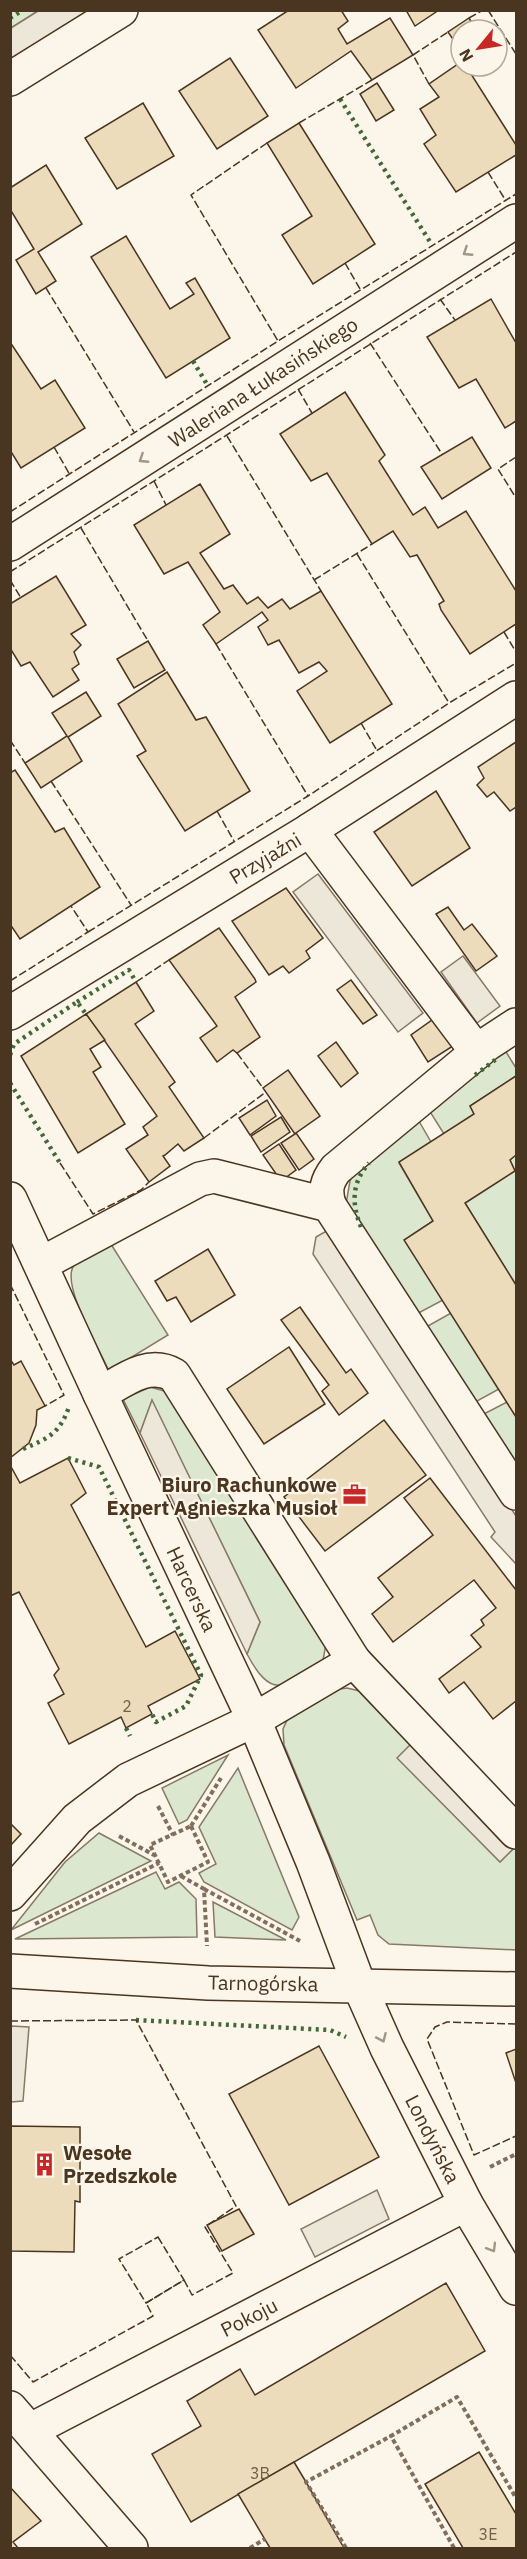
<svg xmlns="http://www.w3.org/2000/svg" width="527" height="2559" font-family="'IBM Plex Sans',sans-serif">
<rect width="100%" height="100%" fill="#fbf6e9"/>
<g fill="#dce7d0" stroke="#887966" stroke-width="1.5">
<polygon points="11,11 38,11 11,28"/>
<polygon points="503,1047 516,1068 516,1076 470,1106 474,1114 444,1134 427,1107"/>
<polygon points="416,1116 431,1142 399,1163 433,1221 405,1240 443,1300 411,1317 346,1204 350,1181 357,1167"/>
<polygon points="516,1155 516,1285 465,1203 515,1171 510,1160"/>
<path d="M109,1241L168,1335L109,1371C100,1350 60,1284 74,1265C82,1255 99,1248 109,1241Z"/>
<polygon points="451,1313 499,1389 468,1406 419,1331"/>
<path d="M150,1387L168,1392L326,1644L323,1660C287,1686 273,1703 247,1654L260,1622L152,1401L140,1433L123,1399Z"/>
<polygon points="507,1402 516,1417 516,1480 476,1418"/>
<polygon points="347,1688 368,1693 415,1740 398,1758 500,1862 516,1846 516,1950 389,1944 378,1935 370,1915 357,1920 284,1745 283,1729 288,1718 333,1690"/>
<polygon points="228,1755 187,1820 179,1824 162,1788"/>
<polygon points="238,1768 299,1917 292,1930 204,1882 199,1873 216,1864 199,1827"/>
<polygon points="99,1833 151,1861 11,1930 65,1862"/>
<polygon points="156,1872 165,1889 179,1882 196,1899 197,1937 15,1939"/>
<polygon points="213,1902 286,1940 215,1937"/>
</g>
<g fill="#ede7d9" stroke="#887966" stroke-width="1.5">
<polygon points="38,11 93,11 11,62 11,28"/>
<polygon points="318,874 423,1013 398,1032 293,892"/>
<polygon points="463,956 500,1006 477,1023 441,972"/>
<polygon points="330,1229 516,1516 516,1564 491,1537 495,1532 313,1254 316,1237"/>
<polygon points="152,1400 260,1622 247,1654 140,1433"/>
<polygon points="415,1740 516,1846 500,1862 397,1758"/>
<polygon points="11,2026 29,2027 23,2101 11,2102"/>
<polygon points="377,2190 389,2219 315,2257 301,2229"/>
</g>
<g fill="#ecdcbc" stroke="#4a3520" stroke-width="1.5">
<polygon points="289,10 341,10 348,21 338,29 347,44 390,18 413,55 372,80 351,51 296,88 258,30"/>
<polygon points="406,10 439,10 415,26"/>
<polygon points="469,18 476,30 461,30 461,51 448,32"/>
<polygon points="230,58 268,116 217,149 179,91"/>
<polygon points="461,62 461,66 466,66 516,145 516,155 456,192 424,144 436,135 420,109 439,97 429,84"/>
<polygon points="377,83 394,110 376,121 360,94"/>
<polygon points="143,103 174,156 117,189 85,138"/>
<polygon points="299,123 375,244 313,284 282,235 312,216 267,143"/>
<polygon points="46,165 82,224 38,252 56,281 36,294 16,260 34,249 10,209 10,188"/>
<polygon points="126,236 170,309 194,294 186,283 195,278 230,338 166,378 91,257"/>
<polygon points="491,299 516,343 516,421 505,428 476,379 459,388 427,337"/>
<polygon points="10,342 41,389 55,380 85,428 21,468 10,450"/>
<polygon points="345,392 385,455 379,461 413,515 425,507 438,528 466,511 516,591 516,624 470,654 441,610 439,604 444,601 417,555 410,557 393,531 372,544 327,473 311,481 280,434"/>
<polygon points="472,437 491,468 442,499 421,467"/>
<polygon points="200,484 230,534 200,553 224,589 233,585 247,604 258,597 268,608 282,599 290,609 321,591 392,704 330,743 297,691 327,671 319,662 299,673 279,640 268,645 258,627 268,620 262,612 216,644 203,625 220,612 188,562 164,574 134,525"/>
<polygon points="56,576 86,625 71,634 81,645 74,652 79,664 72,669 79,680 53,697 30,662 21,666 10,648 10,604"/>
<polygon points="148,641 165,670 134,688 117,659"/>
<polygon points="167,672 196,720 206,717 250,791 185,831 137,756 146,751 118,704"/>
<polygon points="86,692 101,716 68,737 82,761 41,788 25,763 67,736 52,713"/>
<polygon points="516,742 516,807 510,811 494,792 487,797 477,785 484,778 478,767"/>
<polygon points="15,770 55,832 64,828 100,887 20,939 10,924 10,773"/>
<polygon points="436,791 470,848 412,886 374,832"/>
<polygon points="286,888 323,938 306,951 310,958 289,973 283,966 269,975 232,921"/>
<polygon points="448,907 464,930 472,924 497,956 476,971 436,914"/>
<polygon points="219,928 255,979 256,982 235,997 260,1037 237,1053 233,1050 217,1062 200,1038 217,1026 169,960"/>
<polygon points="351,980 377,1015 363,1024 337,990"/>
<polygon points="136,982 154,1011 135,1024 175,1082 169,1087 204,1138 184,1151 178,1144 165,1155 163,1156 170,1166 149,1182 126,1149 148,1135 143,1127 157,1116 86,1014"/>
<polygon points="86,1014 105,1040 90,1049 101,1067 93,1072 125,1124 78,1153 21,1056"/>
<polygon points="439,1015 456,1044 428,1062 411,1035"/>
<polygon points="336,1042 358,1073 341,1087 318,1056"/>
<polygon points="288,1070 320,1116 296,1133 314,1159 299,1170 281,1143 295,1134 263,1088"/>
<polygon points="516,1076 516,1155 510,1160 515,1171 465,1203 516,1285 516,1417 404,1240 433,1221 399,1162 474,1114 470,1106"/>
<polygon points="267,1100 276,1116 250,1135 239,1118"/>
<polygon points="281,1117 290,1132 261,1152 251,1136"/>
<polygon points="279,1144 296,1170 281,1181 263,1155"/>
<polygon points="208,1249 235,1295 191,1322 176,1297 167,1301 155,1281"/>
<polygon points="300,1307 346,1373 351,1369 368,1393 339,1415 322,1391 329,1385 281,1320"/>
<polygon points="289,1347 325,1404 264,1444 227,1389"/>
<polygon points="10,1359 14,1365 21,1361 45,1406 37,1410 36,1425 29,1443 10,1458"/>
<polygon points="384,1420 426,1475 325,1551 284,1497"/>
<polygon points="68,1458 86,1493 71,1505 146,1647 175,1631 200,1679 148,1706 152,1714 126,1728 121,1717 69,1744 48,1703 64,1694 54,1675 59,1669 19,1592 10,1596 10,1465 20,1483"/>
<polygon points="430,1478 516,1590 516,1701 493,1719 464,1682 449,1693 439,1679 481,1647 471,1635 484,1625 481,1620 496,1608 474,1580 393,1642 372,1614 393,1597 378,1578 433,1535 404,1498"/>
<polygon points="10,1823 21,1834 10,1846"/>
<polygon points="319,2046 379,2157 289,2205 229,2094"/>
<polygon points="516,2049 516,2083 506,2053"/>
<polygon points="10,2126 80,2127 80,2202 75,2201 74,2252 10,2251"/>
<polygon points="239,2209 254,2234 222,2251 207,2225"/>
<polygon points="446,2283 485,2351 191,2522 152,2454 201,2426 187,2401 240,2369 255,2395"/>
<polygon points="479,2452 516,2514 516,2548 463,2548 425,2484"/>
<polygon points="294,2462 306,2482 344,2548 270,2548 238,2494"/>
<polygon points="10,2487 41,2521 13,2542 18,2548 10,2548"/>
</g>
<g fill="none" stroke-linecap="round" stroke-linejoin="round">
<defs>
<g id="minor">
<polyline points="10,79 121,10"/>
<polyline points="10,544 516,221"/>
<polyline points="310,830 477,1052"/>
<polyline points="10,1013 310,830 516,698"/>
<polyline points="10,1199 100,1394 254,1720 313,1862 359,1985 387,2048 466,2204 516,2288"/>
<path d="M329,1205C325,1190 326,1182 336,1169L487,1044L516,1025"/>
<polyline points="41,1264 200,1179 214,1176 329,1205 516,1493"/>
<path d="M100,1394C123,1381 148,1360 174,1375L354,1661L516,1832"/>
<polyline points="10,1894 77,1819 128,1780 254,1720 354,1661"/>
<polyline points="10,1971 208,1983 516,1989"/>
<polyline points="10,2408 131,2548"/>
<polyline points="31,2430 466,2204"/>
</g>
</defs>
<use href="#minor" stroke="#4a3520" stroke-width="36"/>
<g stroke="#7f6f5c" stroke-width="4" stroke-dasharray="4.5 3" stroke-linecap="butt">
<polyline points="158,1806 173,1835"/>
<polygon points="191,1826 208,1862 168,1882 150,1845"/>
<polyline points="191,1826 221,1778"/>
<polyline points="119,1836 154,1855"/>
<polyline points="181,1876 204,1889 207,1946"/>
<polyline points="204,1889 300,1941"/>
<polyline points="35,1924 159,1863"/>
<polyline points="490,2167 516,2154"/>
<polyline points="250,2548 265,2539"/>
<polyline points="346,2548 306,2482 391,2436"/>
<polyline points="454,2548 391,2436 457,2397 516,2498"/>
</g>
<use href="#minor" stroke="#fbf6e9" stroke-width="33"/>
<g stroke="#436837" stroke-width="4.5" stroke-dasharray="3 4.5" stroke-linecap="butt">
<polyline points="10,18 23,10"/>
<polyline points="340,99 432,245"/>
<polyline points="193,361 208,386"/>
<polyline points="77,1002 129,970 136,982"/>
<polyline points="10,1055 14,1044 77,1002 86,1014"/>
<polyline points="475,1075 499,1057"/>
<polyline points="10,1083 60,1163"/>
<path d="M361,1227C351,1203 352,1182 369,1163"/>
<path d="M23,1449C49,1438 59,1434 69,1407"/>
<polyline points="68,1458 99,1467 201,1675 186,1706 156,1722 152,1714"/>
<polyline points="126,1728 130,1736"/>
<polyline points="136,2020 330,2030 346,2037"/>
</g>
<g stroke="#4a3520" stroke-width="1.5" stroke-dasharray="8 3" stroke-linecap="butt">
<polyline points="488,10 516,54"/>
<polyline points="469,18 483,10"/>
<polyline points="429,84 413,55 448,32"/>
<polyline points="299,123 372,80"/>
<polyline points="267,143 191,195 278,341"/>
<polyline points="488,172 506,201"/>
<polyline points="345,263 360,289"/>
<polyline points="46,288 134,432"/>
<polyline points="440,299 455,320"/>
<polyline points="370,343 442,454"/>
<polyline points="298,389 312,413"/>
<polyline points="227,436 321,591"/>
<polyline points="54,447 70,475"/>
<polyline points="516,457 498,469 516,498"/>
<polyline points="154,481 166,505"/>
<polyline points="10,512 278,341 516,194"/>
<polyline points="81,528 148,641"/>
<polyline points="357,554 449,703"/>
<polyline points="10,572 516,252"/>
<polyline points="10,580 21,598"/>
<polyline points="314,580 372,544"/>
<polyline points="504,632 516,652"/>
<polyline points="216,644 308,796"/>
<polyline points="361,723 376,749"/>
<polyline points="10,740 25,763"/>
<polyline points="51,781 131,905"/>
<polyline points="217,811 234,841"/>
<polyline points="88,932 308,796 449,703 516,663"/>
<polyline points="10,981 88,932 71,906"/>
<polyline points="136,982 169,960"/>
<polyline points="237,1053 263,1088"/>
<polyline points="204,1138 266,1092"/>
<polyline points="60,1163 93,1214 141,1190 149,1182"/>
<polyline points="10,1284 64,1395 45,1406"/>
<polyline points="10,2021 136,2020 236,2206 205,2227 233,2273 192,2295 184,2280 146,2303 153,2316 33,2382 10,2355"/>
<polyline points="516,2024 447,2022 435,2027 427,2039 474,2155 516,2136"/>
<polygon points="158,2237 184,2280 146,2303 119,2259"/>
</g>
</g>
<defs><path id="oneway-chevron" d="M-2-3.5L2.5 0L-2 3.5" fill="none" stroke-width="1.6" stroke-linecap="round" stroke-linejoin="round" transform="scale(1.5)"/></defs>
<g stroke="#a29684">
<use href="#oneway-chevron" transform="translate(467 252) rotate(147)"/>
<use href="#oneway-chevron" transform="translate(143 459) rotate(147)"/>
<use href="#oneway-chevron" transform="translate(382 2038) rotate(66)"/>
<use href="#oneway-chevron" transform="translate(492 2248) rotate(59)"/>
</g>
<defs>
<symbol id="office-bare" viewBox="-9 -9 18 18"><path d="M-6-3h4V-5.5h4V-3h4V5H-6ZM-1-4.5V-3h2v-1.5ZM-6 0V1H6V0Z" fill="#c62828" stroke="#fbf6e9" stroke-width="2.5" paint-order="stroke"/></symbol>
<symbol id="building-bare" viewBox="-9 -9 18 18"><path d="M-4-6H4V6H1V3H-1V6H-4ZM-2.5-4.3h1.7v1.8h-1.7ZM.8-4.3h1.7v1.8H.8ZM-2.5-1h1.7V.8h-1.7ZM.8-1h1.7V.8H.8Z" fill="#c62828" stroke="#fbf6e9" stroke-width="2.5" paint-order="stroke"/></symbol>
</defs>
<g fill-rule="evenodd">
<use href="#office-bare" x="338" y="1478" width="33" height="33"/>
<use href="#building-bare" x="28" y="2148" width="33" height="33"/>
</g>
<g text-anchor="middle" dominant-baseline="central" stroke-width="4.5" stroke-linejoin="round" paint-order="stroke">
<g font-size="16" fill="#725f47">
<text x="127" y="1706">2</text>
<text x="260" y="2473">3B</text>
<text x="488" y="2534">3E</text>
</g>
<g font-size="20" fill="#4a3520" stroke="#fbf6e9">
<text transform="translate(263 382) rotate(-33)">Waleriana Łukasińskiego</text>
<text transform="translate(265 858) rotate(-31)">Przyjaźni</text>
<text transform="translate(192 1589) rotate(65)">Harcerska</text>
<text transform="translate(263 1983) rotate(1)">Tarnogórska</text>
<text transform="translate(433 2139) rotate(63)">Londyńska</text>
<text transform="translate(249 2317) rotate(-27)">Pokoju</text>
</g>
<g font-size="20" font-weight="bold" fill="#4a3520" stroke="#fbf6e9" text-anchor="end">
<text x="337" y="1484">Biuro Rachunkowe<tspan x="337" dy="23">Expert Agnieszka Musioł</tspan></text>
<text x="63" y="2152" text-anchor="start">Wesołe<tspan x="63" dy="23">Przedszkole</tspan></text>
</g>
</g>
<rect width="527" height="2559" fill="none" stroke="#4a3520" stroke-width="24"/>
<g transform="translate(479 48) rotate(240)"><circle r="28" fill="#fbf6e9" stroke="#b4a999" stroke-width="1.5"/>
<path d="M0-4.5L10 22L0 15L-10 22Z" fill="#c62828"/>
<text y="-9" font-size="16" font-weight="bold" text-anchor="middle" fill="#4a3520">N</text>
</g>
</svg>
